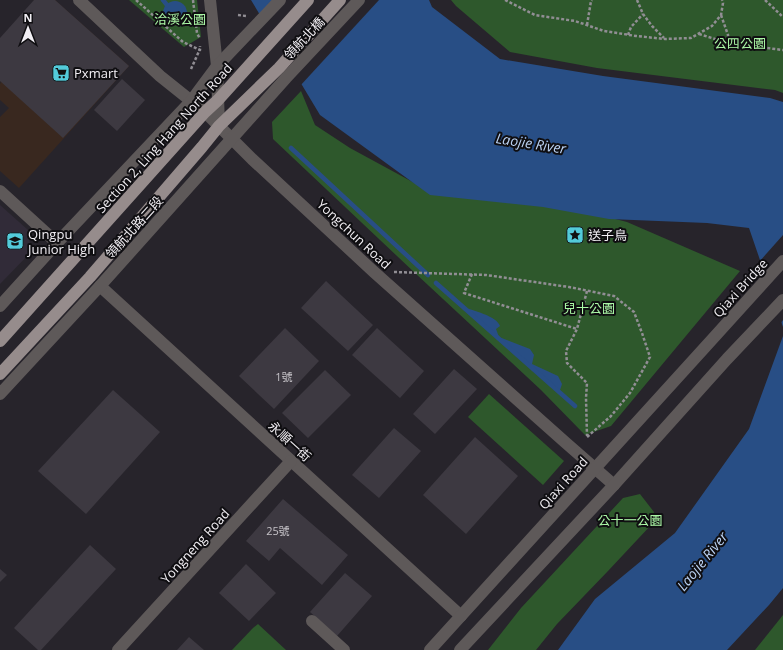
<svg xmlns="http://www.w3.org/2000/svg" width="783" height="650" font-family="'Open Sans','Noto Sans TC',sans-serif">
<rect width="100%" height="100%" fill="#27242b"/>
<polygon fill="#39281f" points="34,0 55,0 129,66 19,188 0,171 0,117 9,108 0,100 0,84 1,82 0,81"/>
<polygon fill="#312b38" points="0,205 28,230 31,252 0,284"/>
<g fill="#2e582c">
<polygon points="129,0 197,0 201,37 184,47"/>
<polygon points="451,0 783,0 783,93 775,90 597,68 510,52 456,6"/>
<polygon points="301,91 315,125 350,148 431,192 577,209 627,222 740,271 611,426 585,435 541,390 415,273 273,139 272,122"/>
<polygon points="489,394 564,461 543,485 468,417"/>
<polygon points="640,494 654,512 652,524 608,571 557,624 536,650 488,650 521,608 623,498"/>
<polygon points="783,615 783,650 755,650"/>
<polygon points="258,624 286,650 232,650 253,628"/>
</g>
<g fill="#284e85">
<polygon points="251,0 429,0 432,7 500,59 603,76 770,98 783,102 783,327 749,228 707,223 609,219 543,207 430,195 320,115"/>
<circle cx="175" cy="13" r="12"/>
<path d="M462,307C472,310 497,316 500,326L496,329L499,337L530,349L534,355L532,364L558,376L562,384L559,393Z"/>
<polygon points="783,336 783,588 769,605 727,650 558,650 595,599 675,533 749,429"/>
</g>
<g fill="#27242b">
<polygon points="274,0 379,0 300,86 259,18"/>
<polygon points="783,235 783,320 780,324 759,262"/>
</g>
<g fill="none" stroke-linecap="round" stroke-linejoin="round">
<g stroke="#284e85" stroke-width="4.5">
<polyline points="163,0 167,5"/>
<polyline points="291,148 428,275"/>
<polyline points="436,283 575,406"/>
</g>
</g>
<g fill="#3d3941">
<polygon points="34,0 55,0 129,66 63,138 0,81 0,38"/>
<polygon points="122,79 145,100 117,131 94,110"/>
<polygon points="326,281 373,325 348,351 301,308"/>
<polygon points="285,328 319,361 274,409 239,376"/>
<polygon points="377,328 424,371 400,398 352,355"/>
<polygon points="454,369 477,389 435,434 413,414"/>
<polygon points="325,370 351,395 308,438 282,413"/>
<polygon points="113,390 160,432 86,514 38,471"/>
<polygon points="394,428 421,451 379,498 352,475"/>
<polygon points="475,437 518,476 466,534 423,495"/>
<polygon points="283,499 348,555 322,585 280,548 269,561 246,541"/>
<polygon points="90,545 116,569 41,650 38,650 14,628"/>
<polygon points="246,564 276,593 249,621 219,593"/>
<polygon points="0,569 7,575 0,582"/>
<polygon points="345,573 372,596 337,636 310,612"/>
<polygon points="189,637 204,650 177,650"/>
</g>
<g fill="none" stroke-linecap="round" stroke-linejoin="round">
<g stroke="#918e94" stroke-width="2.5" stroke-dasharray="3 2" stroke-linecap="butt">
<polyline points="136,0 183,42 200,50 200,46"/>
<polyline points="193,0 197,33 200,39"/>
<polyline points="505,0 535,15 575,21 604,31 636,36 665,39 691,38 712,26 721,15 723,3 722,0"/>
<polyline points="637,0 643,14 652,26 664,38"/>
<polyline points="765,0 783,17"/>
<polyline points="238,15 246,16"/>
<polyline points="721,15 728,35 728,43"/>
<polyline points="587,25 591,1 592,0"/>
<polyline points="699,34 728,43 783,50"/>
<polyline points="628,35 631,27 643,14"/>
<polyline points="191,69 200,49"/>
<polyline points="394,272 486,275 569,287 614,296 634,312 642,333 650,357 630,393 611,416 587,437"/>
<polyline points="472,274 464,293 577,329"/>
<polyline points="587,291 577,329 566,351 567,363 587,383 586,398 587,436"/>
</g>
<g stroke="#5e5959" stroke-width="12">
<polyline points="79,0 160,76 205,112 252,159 374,272 566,443 614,485"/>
<polyline points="210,0 217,66 219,126"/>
<polyline points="0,191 57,243"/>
<polyline points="100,286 461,616"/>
<polyline points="0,306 57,243 191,101 217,66 280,0"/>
<polyline points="0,394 100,286 286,78 359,0"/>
<polyline points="312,621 344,650"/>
<polyline points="118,650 291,461"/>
<polyline points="430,650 717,334 783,261"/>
<polyline points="460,650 614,485 727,359 783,300"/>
</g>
<g stroke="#968c8c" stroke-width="12">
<polyline points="0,341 205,112 218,100 308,0"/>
<polyline points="0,374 90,277 202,147 219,126 279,68 340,0"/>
</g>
</g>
<defs>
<symbol id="supermarket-square" viewBox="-11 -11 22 22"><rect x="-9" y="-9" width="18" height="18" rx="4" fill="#53cbda" stroke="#0f0e11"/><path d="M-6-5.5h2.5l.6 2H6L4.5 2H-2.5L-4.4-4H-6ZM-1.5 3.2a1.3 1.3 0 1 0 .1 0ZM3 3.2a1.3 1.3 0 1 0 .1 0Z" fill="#111"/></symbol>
<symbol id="sight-square" viewBox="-11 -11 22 22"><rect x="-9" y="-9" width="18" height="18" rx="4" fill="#53cbda" stroke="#0f0e11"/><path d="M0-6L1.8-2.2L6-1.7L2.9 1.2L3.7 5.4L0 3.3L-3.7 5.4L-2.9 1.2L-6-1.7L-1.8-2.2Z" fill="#111"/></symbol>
<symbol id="school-square" viewBox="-11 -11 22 22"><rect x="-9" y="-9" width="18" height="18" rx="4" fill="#53cbda" stroke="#0f0e11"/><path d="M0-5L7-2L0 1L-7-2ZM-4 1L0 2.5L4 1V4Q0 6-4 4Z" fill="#111"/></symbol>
</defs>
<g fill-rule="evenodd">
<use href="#supermarket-square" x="51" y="63" width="20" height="20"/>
<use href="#sight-square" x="565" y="225" width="20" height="20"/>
<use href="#school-square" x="5" y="231" width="20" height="20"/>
</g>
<g text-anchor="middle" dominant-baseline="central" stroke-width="4" stroke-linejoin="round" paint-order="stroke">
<g font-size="11" fill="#c5c2c7">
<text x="284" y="376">1號</text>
<text x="278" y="530">25號</text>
</g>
<g font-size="13" fill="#abf7a6" stroke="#0f0e11">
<text x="180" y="19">洽溪公園</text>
<text x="740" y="43">公四公園</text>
<text x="589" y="308">兒十公園</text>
<text x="630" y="520">公十一公園</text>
</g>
<g font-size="13" fill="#f2eff4" stroke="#0f0e11">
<text transform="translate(304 38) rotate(-47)">領航北橋</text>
<text transform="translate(164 138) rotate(-48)">Section 2, Ling Hang North Road</text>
<text transform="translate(134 227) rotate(-48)">領航北路二段</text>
<text transform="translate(354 234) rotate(43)">Yongchun Road</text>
<text transform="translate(740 288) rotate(-48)">Qiaxi Bridge</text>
<text transform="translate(290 441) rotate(42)">永順一街</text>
<text transform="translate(563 483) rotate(-48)">Qiaxi Road</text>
<text transform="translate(195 546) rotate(-48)">Yongneng Road</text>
</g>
<g font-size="13" fill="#f2eff4" stroke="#0f0e11" text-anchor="start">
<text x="74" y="73">Pxmart</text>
<text x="28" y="234">Qingpu<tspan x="28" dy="15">Junior High</tspan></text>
<text x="588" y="235">送子鳥</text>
</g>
<g font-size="14" font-style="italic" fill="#bbd2f3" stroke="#0f0e11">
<text transform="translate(531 143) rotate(9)">Laojie River</text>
<text transform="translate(702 561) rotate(-51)">Laojie River</text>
</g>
</g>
<g transform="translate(28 28)" stroke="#0f0e11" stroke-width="3" paint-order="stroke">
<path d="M0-3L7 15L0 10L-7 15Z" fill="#f2eff4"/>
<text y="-6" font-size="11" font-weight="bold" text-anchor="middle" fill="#f2eff4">N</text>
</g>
</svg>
